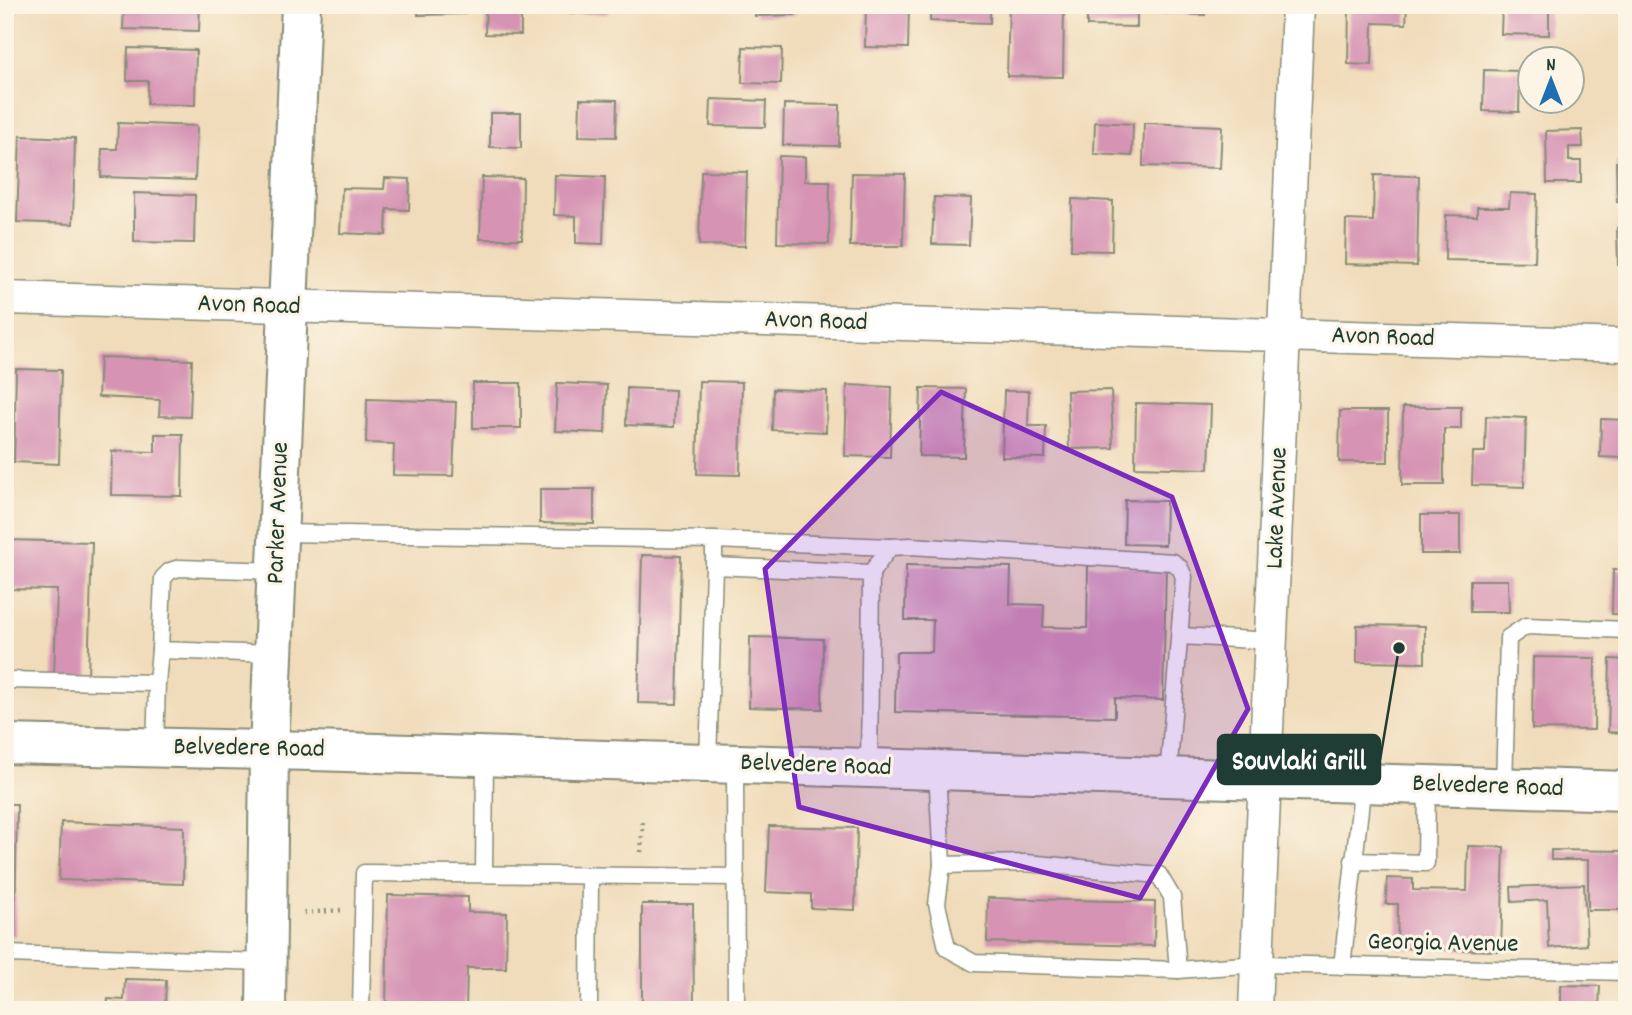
<svg xmlns="http://www.w3.org/2000/svg" width="1632" height="1015" font-family="Dekko,sans-serif">
<rect width="100%" height="100%" fill="#fcf5e5"/>
<filter id="ink" filterUnits="userSpaceOnUse"><feTurbulence type="fractalNoise" baseFrequency=".0143" numOctaves="2"/><feDisplacementMap in="SourceGraphic" scale="14" xChannelSelector="R" yChannelSelector="G"/><feConvolveMatrix kernelMatrix="1 2 1 2 8 2 1 2 1" color-interpolation-filters="sRGB"/></filter>
<filter id="wash" filterUnits="userSpaceOnUse"><feTurbulence type="fractalNoise" baseFrequency=".00686" numOctaves="4" result="noise"/><feDisplacementMap in="SourceGraphic" scale="28" xChannelSelector="R" yChannelSelector="G"/><feGaussianBlur stdDeviation="1.57" result="paint"/><feColorMatrix in="noise" values="0 0 0 0 0 0 0 0 0 0 0 0 0 0 0 0 0 1.4 0 .05"/><feComposite in="paint" operator="in"/></filter>
<g filter="url(#wash)">
<rect width="100%" height="100%" fill="#f0dcba"/>
<g id="blocks">
<g fill="#d693b4">
<polygon points="124,5 200,5 199,31 123,29"/>
<polygon points="418,5 464,5 465,14 418,15"/>
<polygon points="486,5 521,5 521,35 485,34"/>
<polygon points="566,5 607,5 607,14 565,13"/>
<polygon points="755,5 794,5 795,15 755,16"/>
<polygon points="866,5 909,5 908,48 865,47"/>
<polygon points="930,5 990,5 990,23 930,21"/>
<polygon points="1009,5 1064,5 1063,77 1007,76"/>
<polygon points="1087,5 1137,5 1137,27 1087,26"/>
<polygon points="1158,5 1205,5 1205,15 1157,13"/>
<polygon points="1349,5 1407,5 1406,24 1373,23 1372,65 1348,64"/>
<polygon points="1502,5 1549,5 1549,35 1501,34"/>
<polygon points="743,47 782,48 781,84 742,83"/>
<polygon points="128,48 196,50 195,105 147,104 148,81 127,81"/>
<polygon points="1484,70 1520,71 1519,112 1483,111"/>
<polygon points="580,99 617,100 616,137 579,136"/>
<polygon points="711,99 766,101 765,127 710,126"/>
<polygon points="784,104 840,105 839,146 783,145"/>
<polygon points="490,113 521,113 521,148 490,147"/>
<polygon points="1095,122 1133,124 1132,156 1094,154"/>
<polygon points="118,123 197,126 195,180 101,177 102,149 117,149"/>
<polygon points="1144,123 1222,126 1220,168 1143,166"/>
<polygon points="1582,130 1583,147 1569,147 1569,161 1581,161 1581,183 1547,183 1546,131"/>
<polygon points="20,136 75,138 73,224 17,222"/>
<polygon points="779,156 805,157 805,181 830,181 829,244 777,243"/>
<polygon points="1616,162 1627,162 1627,202 1617,202"/>
<polygon points="701,171 747,172 745,246 699,245"/>
<polygon points="852,173 905,174 903,246 850,246"/>
<polygon points="555,175 605,177 603,244 576,243 576,216 554,215"/>
<polygon points="1374,175 1419,176 1417,266 1345,264 1346,220 1373,221"/>
<polygon points="482,177 523,178 522,239 480,239"/>
<polygon points="385,178 410,179 409,210 387,209 386,235 340,233 342,188 384,189"/>
<polygon points="134,193 195,195 194,243 134,242"/>
<polygon points="1510,193 1537,194 1535,262 1445,260 1446,215 1477,216 1477,207 1509,207"/>
<polygon points="934,197 971,198 969,245 932,244"/>
<polygon points="1072,199 1113,201 1112,251 1071,250"/>
<polygon points="1617,228 1627,228 1627,265 1618,265"/>
<polygon points="100,357 192,360 190,417 159,416 160,400 98,397"/>
<polygon points="16,369 61,370 59,464 14,462"/>
<polygon points="699,381 742,382 740,475 697,474"/>
<rect x="473" y="383" width="48" height="45"/>
<polygon points="557,383 607,385 605,433 555,431"/>
<polygon points="847,385 892,387 890,457 845,456"/>
<polygon points="627,388 675,390 674,427 626,425"/>
<polygon points="921,388 966,389 964,457 919,456"/>
<polygon points="773,389 827,391 826,432 772,430"/>
<polygon points="1111,390 1113,448 1069,449 1067,391"/>
<polygon points="1004,391 1029,391 1028,426 1046,426 1045,458 1002,457"/>
<polygon points="367,399 456,402 453,476 393,475 394,444 366,443"/>
<polygon points="1136,403 1211,405 1209,469 1135,467"/>
<polygon points="1403,407 1461,407 1461,429 1444,429 1444,485 1402,485"/>
<polygon points="1340,411 1388,411 1388,462 1339,462"/>
<polygon points="1486,416 1526,418 1524,487 1472,485 1473,452 1485,452"/>
<polygon points="1601,419 1627,420 1627,473 1622,473 1622,458 1600,457"/>
<polygon points="155,434 183,434 182,496 111,495 112,451 155,452"/>
<polygon points="540,489 594,489 594,524 540,523"/>
<polygon points="1125,500 1166,501 1165,545 1124,544"/>
<rect x="1421" y="515" width="39" height="39"/>
<polygon points="5,540 92,542 88,677 54,677 57,590 5,589"/>
<polygon points="642,555 681,556 677,704 638,703"/>
<polygon points="906,565 1011,567 1010,604 1044,605 1043,627 1087,628 1088,565 1166,567 1163,700 1115,698 1115,717 895,712 896,652 932,652 933,620 905,620"/>
<polygon points="1613,570 1627,570 1627,614 1612,614"/>
<polygon points="1470,580 1508,580 1509,612 1470,612"/>
<polygon points="1357,625 1425,626 1425,663 1357,662"/>
<polygon points="750,637 823,639 822,709 749,707"/>
<polygon points="1533,657 1595,658 1594,730 1532,729"/>
<polygon points="1610,659 1627,660 1627,733 1608,732"/>
<polygon points="5,804 17,804 15,936 5,936"/>
<polygon points="61,822 184,827 183,884 59,880"/>
<polygon points="769,826 857,828 855,910 811,908 811,894 766,892"/>
<polygon points="1468,846 1504,847 1501,951 1397,948 1398,904 1386,904 1387,878 1413,879 1413,890 1467,891"/>
<polygon points="1551,850 1627,851 1627,910 1588,910 1588,860 1551,860"/>
<polygon points="1584,884 1587,945 1549,948 1547,900 1512,902 1511,887"/>
<polygon points="388,895 468,897 468,912 507,913 506,968 467,968 466,1010 386,1010"/>
<polygon points="988,898 1155,902 1154,946 987,942"/>
<polygon points="642,904 693,904 694,1010 642,1010"/>
<polygon points="125,979 166,980 165,1010 107,1010 108,999 124,1000"/>
<polygon points="1561,985 1600,986 1599,1010 1561,1010"/>
</g>
</g>
</g>
<g filter="url(#ink)">
<use href="#blocks" fill-opacity="0" stroke="#888c77" stroke-width="2"/>
<g fill="none" stroke-linecap="round" stroke-linejoin="round">
<defs>
<g id="lane">
<polyline points="279,533 714,540 714,566"/>
<polyline points="714,540 890,547"/>
<polyline points="871,573 890,547 910,546 1173,562 1180,568 1184,577 1168,777"/>
<polyline points="1180,636 1273,641"/>
<polyline points="273,654 160,650 163,578 170,571 179,568 277,571"/>
<polyline points="5,680 157,683 155,747"/>
<polyline points="157,683 160,650"/>
<polyline points="708,763 714,566 871,573 869,768"/>
<polyline points="735,764 736,1010"/>
<polyline points="937,770 942,865 937,904 947,948 974,963 1178,970 1257,964 1627,972"/>
<polyline points="1504,788 1508,638 1526,626 1627,630"/>
<polyline points="1353,861 1426,863 1427,785"/>
<polyline points="942,865 1026,863 1159,875 1172,897 1178,970"/>
<polyline points="484,874 485,756"/>
<polyline points="5,954 266,962"/>
<polyline points="1342,966 1363,783"/>
<polyline points="361,1010 364,873 736,877"/>
<polyline points="589,1010 590,877"/>
</g>
<g id="street">
<polyline points="5,298 1627,345"/>
<polyline points="1255,1010 1298,5"/>
</g>
<polyline id="secondary" points="266,1010 269,750 301,5"/>
<polyline id="primary" points="5,744 312,751 1627,791"/>
</defs>
<use href="#lane" stroke="#888c77" stroke-width="19"/>
<use href="#street" stroke="#888c77" stroke-width="35"/>
<use href="#secondary" stroke="#888c77" stroke-width="42"/>
<use href="#primary" stroke="#888c77" stroke-width="42"/>
<g stroke="#888c77" stroke-width="4.5" stroke-dasharray="2 5" stroke-linecap="butt">
<polyline points="641,852 643,818"/>
<polyline points="304,913 341,910"/>
</g>
<use href="#lane" stroke="#fff" stroke-width="16"/>
<use href="#street" stroke="#fff" stroke-width="32"/>
<use href="#secondary" stroke="#fff" stroke-width="38"/>
<use href="#primary" stroke="#fff" stroke-width="38"/>
</g>
</g>
<path fill="#7b2cbf" fill-opacity="0.2" stroke="#7b2cbf" stroke-width="5" stroke-linejoin="round" d="M941,392L1172,497L1248,709L1140,898L799,807L765,569Z"/>
<g text-anchor="middle" dominant-baseline="central" stroke-width="6" stroke-linejoin="round" paint-order="stroke">
<g font-size="26" fill="#1f3d34" stroke="#fcf5e5">
<text transform="translate(249 306) rotate(2)">Avon Road</text>
<text transform="translate(816 322) rotate(2)">Avon Road</text>
<text transform="translate(1383 338) rotate(2)">Avon Road</text>
<text transform="translate(1278 508) rotate(-88)">Lake Avenue</text>
<text transform="translate(279 513) rotate(-88)">Parker Avenue</text>
<text transform="translate(249 749) rotate(1)">Belvedere Road</text>
<text transform="translate(816 766) rotate(2)">Belvedere Road</text>
<text transform="translate(1488 787) rotate(2)">Belvedere Road</text>
<text transform="translate(1443 944) rotate(1)">Georgia Avenue</text>
</g>
</g>
<path fill="none" stroke="#1f3d34" stroke-width="2.5" d="M1399 648L1380 760"/>
<circle fill="#1f3d34" stroke="#fcf5e5" stroke-width="2.5" cx="1399" cy="648" r="7"/>
<rect fill="#1f3d34" stroke="#1f3d34" stroke-width="2.5" x="1218" y="735" width="162" height="49" rx="7"/>
<g font-size="28" text-anchor="middle" font-weight="bold" fill="#fff">
<text x="1299" y="769">Souvlaki Grill</text>
</g>
<rect width="1632" height="1015" fill="none" stroke="#fcf5e5" stroke-width="28"/>
<g transform="translate(1551 80)"><circle r="33" fill="#fcf5e5" stroke="#a4ab9e" stroke-width="2"/>
<path d="M0-5L12 26L0 18L-12 26Z" fill="#1f6fb2"/>
<text y="-10" font-size="19" font-weight="bold" text-anchor="middle" fill="#1f3d34">N</text>
</g>
</svg>
